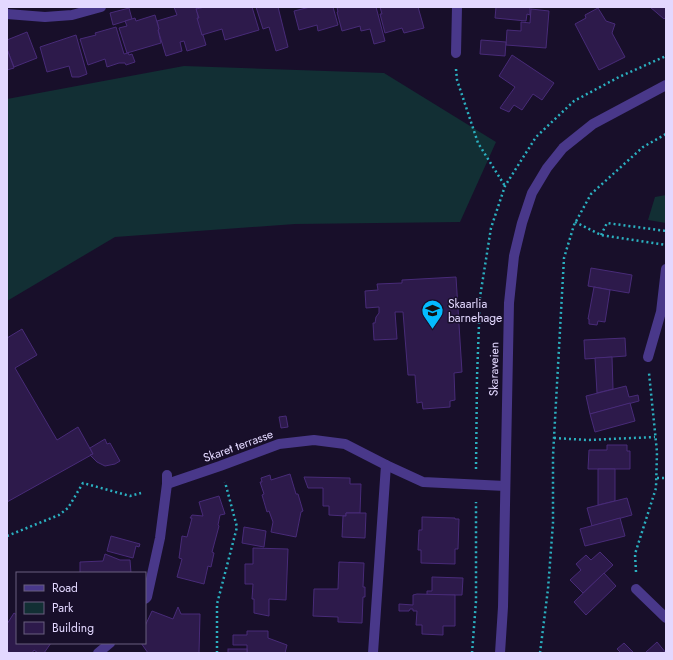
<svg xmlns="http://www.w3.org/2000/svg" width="673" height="660" font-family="Jost,sans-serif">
<rect width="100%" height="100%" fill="#180f2a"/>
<g fill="#122f34">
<polygon points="184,66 384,73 496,142 460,222 295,224 115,237 7,301 7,99"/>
<polygon points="666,195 666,223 648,220 655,197"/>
</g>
<g fill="#2d1a4b" stroke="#482b78">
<polygon points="174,7 196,7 202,35 203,35 206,45 187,51 184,41 180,42 182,51 166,56 158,30 159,29 157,21 177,15"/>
<polygon points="205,7 252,7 259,30 225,40 222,29 202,35 197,18 199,18 196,9"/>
<polygon points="256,7 278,7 288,47 276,51 269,27 263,29"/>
<polygon points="310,7 333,7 338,25 318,31 317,25 299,30 294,11"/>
<polygon points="337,7 376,7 385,41 374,44 370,29 361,31 360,26 342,31 337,12 338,12"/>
<polygon points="380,7 418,7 424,28 404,33 402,28 385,33 380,14 382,14"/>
<polygon points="496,7 530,7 530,15 527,14 526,21 495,18"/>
<polygon points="650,7 666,7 666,17 664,19"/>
<polygon points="129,8 132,19 113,25 110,13"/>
<polygon points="598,8 606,21 615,24 612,33 625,57 599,70 575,24 586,18 585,15"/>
<polygon points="531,9 549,11 546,48 506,45 507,30 521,31 521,22 530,23"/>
<polygon points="155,15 159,29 158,30 161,43 127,53 119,28 127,26 125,21 135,18 136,21"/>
<polygon points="116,27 124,54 128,53 129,55 132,54 135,62 126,65 125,63 119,63 107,67 105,59 88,65 80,39 96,35 95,33"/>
<polygon points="27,32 37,58 14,67 7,49 7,40"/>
<polygon points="76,35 87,74 79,77 72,77 69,66 47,72 40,47"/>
<polygon points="481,40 506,42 505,56 480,54"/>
<polygon points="7,49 14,68 7,70"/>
<polygon points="512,55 554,83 542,100 533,94 522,110 514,105 509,112 500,108 515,87 499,76"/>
<polygon points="591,268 632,275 629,293 588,286"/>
<polygon points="456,277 462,372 454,373 455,400 450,401 450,407 423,409 422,402 417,403 415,375 408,375 403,312 395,312 397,339 374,340 373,323 375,323 376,317 379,313 379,307 366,308 365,291 378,290 377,284 402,283 402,280"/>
<polygon points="594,287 610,290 605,322 598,321 597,325 589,324 589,319 588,319"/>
<polygon points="22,329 37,355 15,368 57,440 78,427 93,454 7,502 7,338"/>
<polygon points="625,338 626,356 585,359 584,340"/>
<polygon points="612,357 613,389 597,393 595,358"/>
<polygon points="626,386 629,397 638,395 639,401 590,414 586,396"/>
<polygon points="630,403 635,421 595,432 590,414"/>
<polygon points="286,416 288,427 281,428 279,417"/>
<polygon points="105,439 107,444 110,443 120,461 115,464 105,466 97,462 90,455 93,454 90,448"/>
<polygon points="607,445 627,445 627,451 630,451 630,469 588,469 589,450 607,450"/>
<polygon points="598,469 615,469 615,501 598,505"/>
<polygon points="290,474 296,494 298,494 303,511 301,512 296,537 271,532 273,522 269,511 267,512 262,495 264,494 260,482 262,482 261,478 270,475 271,480"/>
<polygon points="304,477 350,478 350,484 361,484 360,513 346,513 346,516 329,515 329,506 323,506 323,488 308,488"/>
<polygon points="219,496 225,514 220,515 218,525 219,526 212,552 214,553 211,567 208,566 204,584 177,577 182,559 179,558 182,536 187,537 192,518 190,518 192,515 203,516 199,502"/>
<polygon points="627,498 632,515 592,526 587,508"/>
<polygon points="346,513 366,513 365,538 342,537 343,516 346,516"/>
<polygon points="422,517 455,518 455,519 459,519 458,549 455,549 455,564 421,563 421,550 418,550 419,530 422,530"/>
<polygon points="620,518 625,536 585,546 580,529"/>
<polygon points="244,527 266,531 264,547 242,543"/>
<polygon points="111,536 140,544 139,547 136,546 133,558 107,551"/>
<polygon points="253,548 288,549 286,600 269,599 269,616 254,613 254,599 252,599 253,584 245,584 245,564 253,564"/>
<polygon points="600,552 613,565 583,593 570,580 581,570 576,564 586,555 591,560"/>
<polygon points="105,554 120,560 130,560 131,573 80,573 80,562 103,561"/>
<polygon points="339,562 364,563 363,587 365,587 365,597 363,597 362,623 338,622 338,617 313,616 314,589 338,589"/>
<polygon points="604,573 616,586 586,615 574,602"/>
<polygon points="432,577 463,578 462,595 427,595 427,591 432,591"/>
<polygon points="417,594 455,595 455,626 443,626 443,635 422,634 422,625 416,625 417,611 413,611 413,609 410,609 409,611 399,611 399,604 413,605 413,595"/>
<polygon points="178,607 181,614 200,614 199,653 148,653 141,643 145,643 145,626 152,611 173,619"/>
<polygon points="14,613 17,615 17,643 51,643 44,653 38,653 34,650 32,653 10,653 7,651 7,624"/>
<polygon points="247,631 268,631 268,638 287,645 285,653 247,653 247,645 233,645 233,635 247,635"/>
<polygon points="657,642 666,653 645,653"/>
<polygon points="624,643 634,653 621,653 617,649"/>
<rect x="228" y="649" width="19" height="4"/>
</g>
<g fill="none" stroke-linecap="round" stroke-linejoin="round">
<g stroke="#2bb0c0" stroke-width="2.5" stroke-dasharray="2 3" stroke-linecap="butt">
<polyline points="456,69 457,80 478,143 505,186"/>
<polyline points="575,222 601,235 666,245"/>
<polyline points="601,235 607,223 666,231"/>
<polyline points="554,438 588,440 655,437"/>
<polyline points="476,469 477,377 480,297 491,228 505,186 536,137 574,101 619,77 666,56"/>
<polyline points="657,478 666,478"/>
<polyline points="7,536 59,515 68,508 83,483 130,496 141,493"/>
<polyline points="636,572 635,554 656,488 657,452 649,373"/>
<polyline points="217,653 217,604 237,527 225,482"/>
<polyline points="472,653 476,601 476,502"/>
<polyline points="540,653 548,589 553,523 553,456 564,258 574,225 591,194 643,147 666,134"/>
</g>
<g stroke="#49388a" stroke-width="10">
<polyline points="7,14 45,17 72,15 101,7"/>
<polyline points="456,53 457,7"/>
<polyline points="648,357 661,312 666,269"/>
<polyline points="167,484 220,466 279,444 314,440 345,444 386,465 423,482 505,486"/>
<polyline points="636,589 666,618"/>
<polyline points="145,599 147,597 160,538 167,484 167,475"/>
<polyline points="98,653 110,643"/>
<polyline points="373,653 386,465"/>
<polyline points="500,653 503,607 509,303 514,256 522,223 532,193 547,168 563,148 593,124 666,85"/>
</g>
</g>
<defs>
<symbol id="school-pin" viewBox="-11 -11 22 30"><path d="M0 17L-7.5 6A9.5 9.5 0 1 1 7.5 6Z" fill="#04bbff" stroke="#180f2a"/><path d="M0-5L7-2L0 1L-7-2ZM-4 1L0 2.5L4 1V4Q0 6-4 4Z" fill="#111"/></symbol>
</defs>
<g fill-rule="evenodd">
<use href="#school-pin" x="420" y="298" width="25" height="34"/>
</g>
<g text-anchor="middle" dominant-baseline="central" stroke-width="3" stroke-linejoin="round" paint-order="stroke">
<g font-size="12" fill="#e3d8ff" stroke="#180f2a" text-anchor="start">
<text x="448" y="304">Skaarlia<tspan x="448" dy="14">barnehage</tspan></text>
</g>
<g font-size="12" fill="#e3d8ff" stroke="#180f2a">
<text transform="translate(494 369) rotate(-89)">Skaraveien</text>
<text transform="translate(238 446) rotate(-20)">Skaret terrasse</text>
</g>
</g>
<rect width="673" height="660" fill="none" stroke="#e3d8ff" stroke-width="16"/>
<rect x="16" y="572" width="130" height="72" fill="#180f2a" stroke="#695f7f"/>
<rect x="24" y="585" width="20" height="6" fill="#49388a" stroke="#695f7f"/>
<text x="52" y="592" font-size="12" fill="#e3d8ff">Road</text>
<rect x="24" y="602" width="20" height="12" fill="#122f34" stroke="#695f7f"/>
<text x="52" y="612" font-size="12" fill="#e3d8ff">Park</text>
<rect x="24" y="622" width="20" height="12" fill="#2d1a4b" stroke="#695f7f"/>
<text x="52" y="632" font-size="12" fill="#e3d8ff">Building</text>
</svg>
